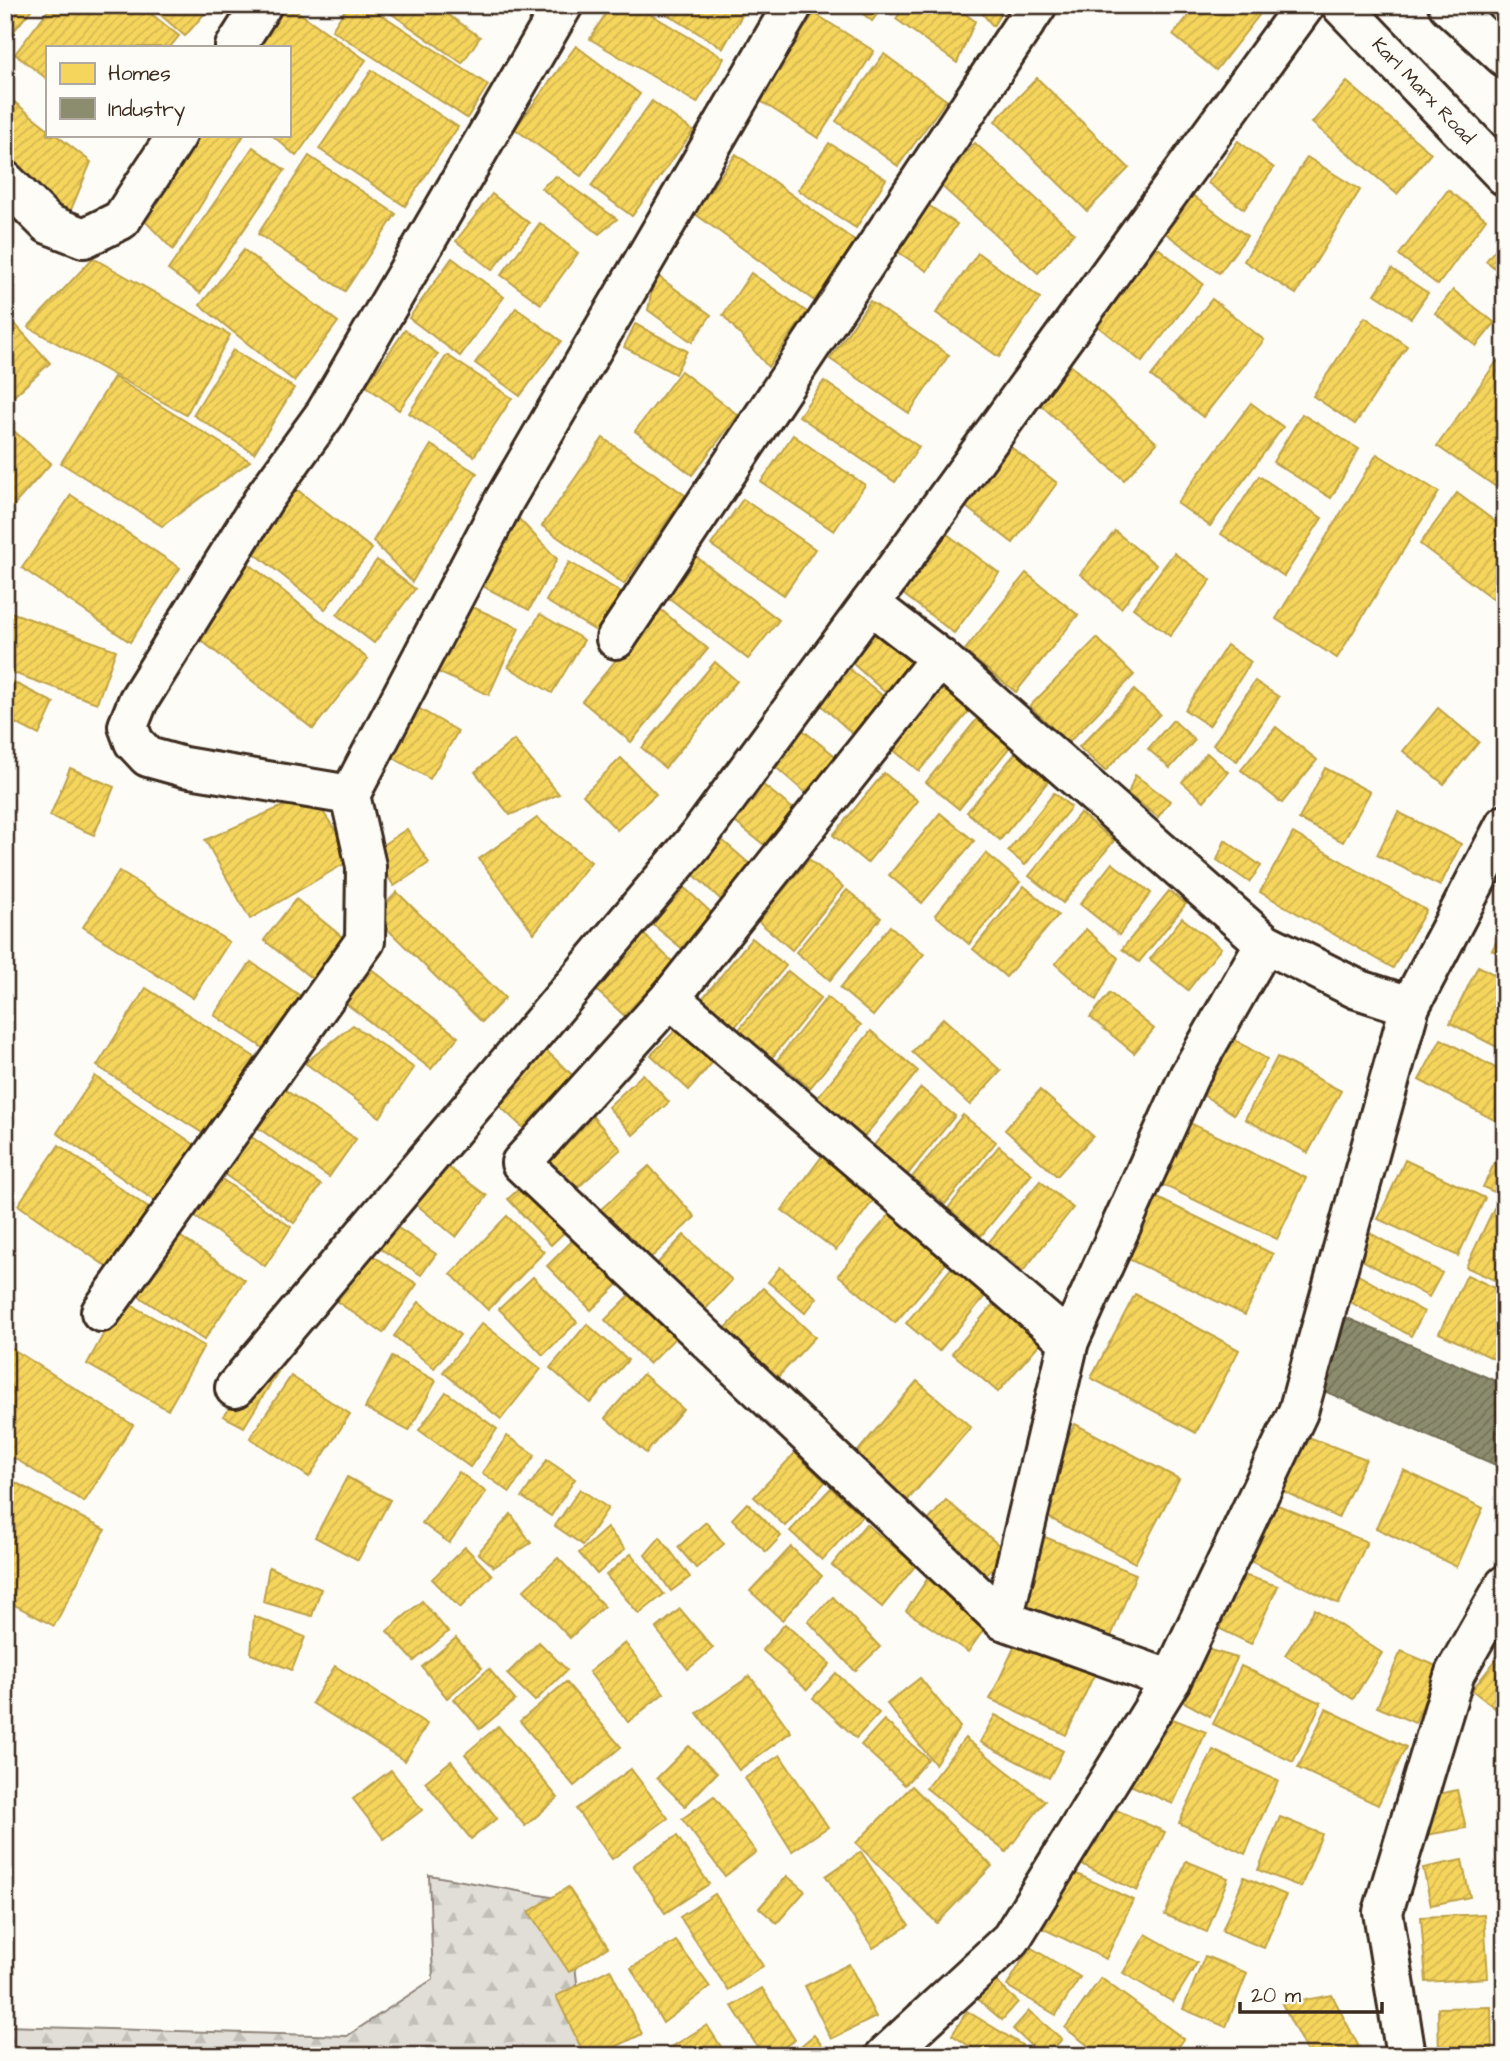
<svg xmlns="http://www.w3.org/2000/svg" width="1510" height="2061" font-family="'Architects Daughter',sans-serif">
<defs>
<pattern id="forest-firs" width="22" height="20" patternUnits="userSpaceOnUse" patternTransform="scale(1.75)"><rect width="22" height="20" fill="#e1ded7"/><path d="M5 1l3.5 6h-7zM16 11l3.5 6h-7z" fill="#c2bfb8"/></pattern>
<pattern id="homes-hatch" width="6" height="6" patternUnits="userSpaceOnUse" patternTransform="scale(1.75)"><rect width="6" height="6" fill="#f6d55c"/><path d="M-1 1l2-2M0 6l6-6M5 7l2-2" fill="none" stroke="#d4b750"/></pattern>
<pattern id="industry-hatch" width="6" height="6" patternUnits="userSpaceOnUse" patternTransform="scale(1.75)"><rect width="6" height="6" fill="#8c8c6e"/><path d="M-1 1l2-2M0 6l6-6M5 7l2-2" fill="none" stroke="#74735a"/></pattern>
</defs>
<rect width="100%" height="100%" fill="#fdfcf7"/>
<filter id="ink" filterUnits="userSpaceOnUse"><feTurbulence type="fractalNoise" baseFrequency=".0143" numOctaves="2"/><feDisplacementMap in="SourceGraphic" scale="14" xChannelSelector="R" yChannelSelector="G"/><feConvolveMatrix kernelMatrix="1 2 1 2 8 2 1 2 1" color-interpolation-filters="sRGB"/></filter>
<g filter="url(#ink)">
<polygon fill="url(#forest-firs)" stroke="#8e847a" stroke-width="2" points="429,1875 568,1900 585,2056 5,2056 5,2026 347,2036 433,1979"/>
<g fill="url(#homes-hatch)" stroke="#bea249" stroke-width="2">
<polygon points="5,5 35,5 9,37 5,34"/>
<polygon points="52,5 140,5 179,36 170,47 47,47 47,79 15,54"/>
<polygon points="149,5 212,5 185,36"/>
<polygon points="275,5 288,5 366,60 296,156 272,135 289,135 289,47 251,47"/>
<polygon points="348,5 367,5 488,85 467,118 332,30"/>
<polygon points="379,5 434,5 480,37 462,63"/>
<polygon points="611,5 635,5 724,58 697,103 590,39"/>
<polygon points="652,5 748,5 723,48"/>
<polygon points="852,5 884,5 872,21"/>
<polygon points="905,5 953,5 975,21 957,63 896,19"/>
<polygon points="975,5 1006,5 993,26"/>
<polygon points="1197,5 1267,5 1216,70 1173,35"/>
<polygon points="814,13 874,51 818,138 759,100"/>
<polygon points="576,46 640,94 581,176 515,129"/>
<polygon points="884,54 946,100 898,166 836,121"/>
<polygon points="372,70 458,127 405,206 319,149"/>
<polygon points="1037,78 1129,168 1087,211 995,121"/>
<polygon points="1347,82 1431,153 1397,194 1312,123"/>
<polygon points="13,101 47,128 47,135 56,135 91,162 68,217 5,167 5,111"/>
<polygon points="652,101 693,131 632,216 591,186"/>
<polygon points="194,135 244,135 173,250 140,216"/>
<polygon points="1238,141 1274,168 1244,209 1208,183"/>
<polygon points="829,143 886,179 856,228 798,190"/>
<polygon points="975,143 1074,233 1038,273 938,183"/>
<polygon points="253,147 285,170 200,293 168,270"/>
<polygon points="736,154 859,244 816,302 694,213"/>
<polygon points="309,156 396,214 345,291 258,234"/>
<polygon points="1307,157 1360,190 1296,294 1244,261"/>
<polygon points="556,176 617,219 599,234 541,188"/>
<polygon points="1448,190 1486,219 1438,285 1399,255"/>
<polygon points="492,194 529,223 492,270 456,241"/>
<polygon points="1192,195 1247,236 1219,273 1164,232"/>
<polygon points="925,203 957,224 927,271 895,250"/>
<polygon points="540,223 578,253 541,304 501,275"/>
<polygon points="1504,238 1505,239 1505,276 1486,261"/>
<polygon points="1152,243 1203,284 1142,362 1090,320"/>
<polygon points="244,250 338,322 294,381 200,305"/>
<polygon points="978,253 1040,298 999,357 936,313"/>
<polygon points="93,258 230,335 186,415 28,327"/>
<polygon points="452,258 504,297 460,356 409,318"/>
<polygon points="1392,269 1428,293 1411,318 1375,294"/>
<polygon points="751,273 807,312 768,367 723,315"/>
<polygon points="655,274 711,315 692,342 648,310"/>
<polygon points="1453,290 1495,323 1476,346 1435,313"/>
<polygon points="1212,299 1264,340 1203,417 1151,376"/>
<polygon points="870,301 949,355 909,413 830,359"/>
<polygon points="516,308 561,341 520,396 475,363"/>
<polygon points="5,313 50,363 14,396 5,386"/>
<polygon points="1365,317 1407,346 1355,424 1313,396"/>
<polygon points="635,324 687,351 675,374 624,347"/>
<polygon points="405,330 438,354 399,410 366,386"/>
<polygon points="233,350 294,388 254,453 193,415"/>
<polygon points="447,355 512,398 474,456 409,413"/>
<polygon points="1066,361 1157,443 1124,480 1033,398"/>
<polygon points="1497,361 1505,366 1505,493 1437,446"/>
<polygon points="681,371 738,415 692,475 635,431"/>
<polygon points="114,377 250,461 162,526 61,463"/>
<polygon points="824,381 919,447 895,482 799,416"/>
<polygon points="1251,403 1283,427 1210,526 1177,503"/>
<polygon points="1302,414 1359,449 1331,498 1273,462"/>
<polygon points="8,426 51,463 5,515 5,429"/>
<polygon points="793,435 865,485 834,531 761,482"/>
<polygon points="998,437 1057,483 1013,543 953,497"/>
<polygon points="603,438 685,495 624,584 542,526"/>
<polygon points="431,445 477,473 412,582 373,541"/>
<polygon points="1377,454 1439,492 1337,658 1276,619"/>
<polygon points="1259,476 1322,518 1284,576 1221,534"/>
<polygon points="295,488 372,549 325,609 248,548"/>
<polygon points="1457,493 1505,529 1505,608 1420,544"/>
<polygon points="71,495 180,568 130,642 22,568"/>
<polygon points="743,499 815,549 784,595 711,545"/>
<polygon points="519,519 557,559 529,610 477,583"/>
<polygon points="939,528 999,573 954,633 894,587"/>
<polygon points="1115,531 1156,565 1121,608 1080,574"/>
<polygon points="1174,553 1211,580 1170,636 1133,608"/>
<polygon points="694,555 779,620 748,659 664,594"/>
<polygon points="243,559 368,659 313,729 187,629"/>
<polygon points="377,560 415,589 374,643 337,615"/>
<polygon points="569,562 621,592 598,632 546,601"/>
<polygon points="1026,573 1078,615 1016,692 964,651"/>
<polygon points="464,603 519,628 489,695 433,670"/>
<polygon points="659,608 708,649 631,742 582,701"/>
<polygon points="5,610 116,650 97,703 5,670"/>
<polygon points="540,614 584,640 552,693 508,667"/>
<polygon points="869,616 917,657 886,693 842,654"/>
<polygon points="1097,638 1134,675 1068,743 1030,706"/>
<polygon points="1227,645 1251,662 1209,726 1185,710"/>
<polygon points="835,657 884,697 853,734 810,695"/>
<polygon points="715,662 737,681 665,768 642,748"/>
<polygon points="7,679 54,703 39,735 5,718"/>
<polygon points="1255,681 1279,697 1237,761 1213,745"/>
<polygon points="937,682 971,709 919,771 886,744"/>
<polygon points="1134,690 1160,714 1105,771 1079,747"/>
<polygon points="418,708 458,731 430,779 390,756"/>
<polygon points="1438,708 1479,742 1444,784 1403,751"/>
<polygon points="977,719 1010,747 959,809 926,782"/>
<polygon points="790,720 839,759 808,795 763,756"/>
<polygon points="1173,720 1195,740 1170,768 1148,749"/>
<polygon points="1276,727 1317,760 1282,803 1241,770"/>
<polygon points="514,740 559,794 510,815 475,772"/>
<polygon points="1018,750 1051,778 1000,840 967,812"/>
<polygon points="1207,753 1228,772 1204,801 1182,782"/>
<polygon points="621,758 656,794 617,830 583,795"/>
<polygon points="70,768 114,787 94,835 50,816"/>
<polygon points="1325,768 1370,792 1343,842 1299,819"/>
<polygon points="884,773 918,801 867,863 833,835"/>
<polygon points="1135,775 1170,801 1158,817 1128,794"/>
<polygon points="757,780 802,816 772,851 727,816"/>
<polygon points="1054,793 1071,807 1025,865 1008,851"/>
<polygon points="311,794 354,858 250,919 205,840"/>
<polygon points="1398,812 1461,844 1440,886 1377,855"/>
<polygon points="940,813 974,841 922,903 889,875"/>
<polygon points="1080,813 1114,841 1063,903 1029,876"/>
<polygon points="537,818 591,862 534,933 479,859"/>
<polygon points="407,829 429,863 394,886 372,852"/>
<polygon points="714,833 759,872 729,907 682,864"/>
<polygon points="1293,833 1426,910 1393,968 1260,892"/>
<polygon points="1225,840 1261,866 1249,882 1217,860"/>
<polygon points="986,853 1020,882 969,944 935,915"/>
<polygon points="809,859 843,887 792,950 758,921"/>
<polygon points="1112,863 1151,893 1119,935 1080,904"/>
<polygon points="119,871 229,942 193,998 83,927"/>
<polygon points="676,880 714,915 684,950 641,915"/>
<polygon points="1024,886 1058,915 1006,977 973,949"/>
<polygon points="847,890 881,918 830,980 796,952"/>
<polygon points="1169,891 1186,904 1139,962 1122,949"/>
<polygon points="397,892 505,998 482,1022 374,916"/>
<polygon points="296,899 347,941 315,981 264,940"/>
<polygon points="1182,918 1221,948 1188,990 1150,959"/>
<polygon points="633,924 676,965 626,1017 587,982"/>
<polygon points="890,926 924,954 873,1016 840,988"/>
<polygon points="1505,926 1505,957 1492,950"/>
<polygon points="1086,929 1118,958 1096,1000 1055,964"/>
<polygon points="752,938 786,966 734,1028 701,1000"/>
<polygon points="361,961 458,1037 431,1069 335,995"/>
<polygon points="251,962 305,999 269,1052 214,1015"/>
<polygon points="1478,966 1505,980 1505,1051 1450,1023"/>
<polygon points="788,971 821,998 770,1060 736,1033"/>
<polygon points="146,988 261,1061 212,1139 97,1066"/>
<polygon points="1110,993 1154,1029 1134,1053 1090,1017"/>
<polygon points="827,997 861,1025 810,1088 777,1060"/>
<polygon points="943,1018 1001,1071 970,1105 912,1052"/>
<polygon points="353,1025 414,1068 380,1117 305,1063"/>
<polygon points="681,1025 717,1057 689,1090 651,1055"/>
<polygon points="871,1031 918,1071 863,1138 816,1099"/>
<polygon points="1225,1034 1267,1059 1234,1114 1193,1089"/>
<polygon points="534,1039 585,1087 535,1139 491,1098"/>
<polygon points="1441,1039 1505,1073 1505,1105 1496,1121 1419,1080"/>
<polygon points="1277,1057 1341,1091 1308,1153 1245,1119"/>
<polygon points="643,1074 669,1102 633,1135 608,1107"/>
<polygon points="95,1076 198,1147 161,1205 57,1133"/>
<polygon points="274,1082 356,1139 329,1177 248,1121"/>
<polygon points="921,1088 955,1116 904,1179 870,1150"/>
<polygon points="1040,1090 1093,1136 1057,1176 1005,1130"/>
<polygon points="586,1109 621,1149 574,1191 539,1152"/>
<polygon points="963,1115 996,1142 945,1204 912,1177"/>
<polygon points="1175,1116 1306,1178 1277,1239 1146,1177"/>
<polygon points="240,1129 321,1185 294,1223 214,1167"/>
<polygon points="1505,1141 1505,1197 1483,1187"/>
<polygon points="59,1145 154,1212 113,1271 18,1205"/>
<polygon points="999,1146 1032,1174 981,1236 948,1208"/>
<polygon points="823,1155 878,1194 836,1250 782,1210"/>
<polygon points="433,1156 487,1196 456,1237 406,1196"/>
<polygon points="1405,1160 1485,1198 1458,1256 1378,1219"/>
<polygon points="649,1166 695,1217 647,1261 600,1210"/>
<polygon points="210,1171 291,1227 265,1266 184,1209"/>
<polygon points="1040,1181 1073,1208 1023,1271 988,1243"/>
<polygon points="526,1182 569,1228 551,1245 508,1199"/>
<polygon points="1143,1191 1273,1254 1245,1315 1114,1252"/>
<polygon points="896,1207 953,1255 895,1323 838,1275"/>
<polygon points="1494,1208 1505,1213 1505,1285 1466,1267"/>
<polygon points="507,1216 544,1252 488,1310 451,1274"/>
<polygon points="382,1217 436,1254 421,1275 367,1240"/>
<polygon points="1361,1228 1442,1273 1429,1297 1355,1256"/>
<polygon points="580,1233 625,1278 591,1310 547,1266"/>
<polygon points="178,1235 245,1280 204,1340 137,1295"/>
<polygon points="684,1235 732,1280 702,1313 653,1268"/>
<polygon points="364,1250 417,1284 383,1333 326,1294"/>
<polygon points="957,1261 991,1289 939,1351 906,1323"/>
<polygon points="780,1267 817,1298 805,1313 768,1282"/>
<polygon points="1344,1267 1424,1312 1411,1336 1338,1295"/>
<polygon points="1467,1275 1505,1293 1505,1364 1439,1333"/>
<polygon points="533,1277 577,1322 543,1355 499,1309"/>
<polygon points="638,1287 682,1331 649,1364 605,1320"/>
<polygon points="763,1288 815,1337 775,1380 723,1331"/>
<polygon points="1135,1294 1239,1350 1196,1433 1091,1378"/>
<polygon points="1000,1296 1047,1335 998,1392 952,1353"/>
<polygon points="122,1300 204,1346 168,1410 87,1364"/>
<polygon points="419,1302 460,1335 434,1368 394,1336"/>
<polygon points="482,1323 541,1369 501,1419 443,1372"/>
<polygon points="587,1324 628,1360 590,1403 550,1368"/>
<polygon points="5,1344 133,1425 84,1502 5,1452"/>
<polygon points="278,1350 290,1352 244,1427 223,1416"/>
<polygon points="392,1357 436,1381 409,1431 365,1408"/>
<polygon points="643,1374 683,1409 646,1453 605,1418"/>
<polygon points="291,1376 350,1414 309,1477 250,1438"/>
<polygon points="917,1381 971,1427 906,1502 853,1457"/>
<polygon points="446,1392 497,1429 470,1467 419,1430"/>
<polygon points="1075,1424 1179,1479 1135,1563 1031,1508"/>
<polygon points="1298,1433 1366,1459 1338,1518 1275,1487"/>
<polygon points="507,1436 535,1455 510,1492 482,1473"/>
<polygon points="795,1453 825,1482 785,1526 754,1497"/>
<polygon points="547,1460 575,1479 551,1516 522,1497"/>
<polygon points="1403,1470 1483,1508 1457,1567 1376,1528"/>
<polygon points="459,1472 486,1492 449,1543 422,1523"/>
<polygon points="5,1477 105,1530 54,1626 5,1600"/>
<polygon points="347,1477 390,1500 358,1560 315,1537"/>
<polygon points="831,1488 862,1516 822,1560 790,1531"/>
<polygon points="580,1489 608,1508 583,1545 555,1526"/>
<polygon points="946,1500 1007,1552 982,1580 922,1528"/>
<polygon points="1268,1501 1367,1542 1339,1604 1248,1560"/>
<polygon points="747,1503 781,1536 766,1552 732,1519"/>
<polygon points="511,1514 531,1543 494,1567 478,1553"/>
<polygon points="706,1522 724,1544 696,1568 678,1547"/>
<polygon points="866,1524 916,1565 882,1607 832,1565"/>
<polygon points="607,1528 625,1549 597,1574 579,1553"/>
<polygon points="1035,1533 1136,1574 1108,1644 1008,1604"/>
<polygon points="660,1537 690,1577 671,1591 645,1555"/>
<polygon points="465,1547 492,1575 460,1608 432,1579"/>
<polygon points="791,1547 822,1576 782,1620 750,1591"/>
<polygon points="631,1554 664,1594 639,1614 606,1575"/>
<polygon points="558,1558 604,1606 570,1638 524,1590"/>
<polygon points="269,1567 321,1589 312,1616 263,1602"/>
<polygon points="1231,1571 1278,1586 1251,1644 1212,1625"/>
<polygon points="930,1575 992,1618 968,1652 906,1611"/>
<polygon points="833,1597 880,1647 855,1671 808,1621"/>
<polygon points="422,1601 448,1632 414,1661 387,1631"/>
<polygon points="680,1609 713,1648 688,1669 656,1629"/>
<polygon points="1315,1609 1382,1653 1353,1699 1285,1655"/>
<polygon points="254,1616 305,1637 292,1670 251,1654"/>
<polygon points="785,1624 830,1664 807,1690 762,1650"/>
<polygon points="1019,1637 1095,1673 1066,1735 990,1699"/>
<polygon points="456,1638 482,1668 447,1698 422,1667"/>
<polygon points="539,1642 567,1670 535,1701 507,1674"/>
<polygon points="625,1643 664,1693 628,1722 589,1672"/>
<polygon points="1193,1645 1237,1658 1210,1716 1175,1697"/>
<polygon points="1401,1651 1439,1667 1415,1723 1377,1707"/>
<polygon points="1503,1651 1505,1652 1505,1716 1472,1690"/>
<polygon points="335,1666 427,1724 405,1761 312,1703"/>
<polygon points="1241,1666 1321,1703 1293,1762 1213,1724"/>
<polygon points="489,1669 515,1700 480,1729 454,1699"/>
<polygon points="836,1673 879,1713 856,1738 813,1698"/>
<polygon points="750,1676 791,1732 739,1770 697,1713"/>
<polygon points="920,1678 960,1727 935,1764 887,1704"/>
<polygon points="566,1682 621,1747 574,1786 520,1721"/>
<polygon points="1326,1709 1406,1747 1378,1805 1298,1768"/>
<polygon points="995,1715 1063,1751 1049,1778 980,1742"/>
<polygon points="1165,1716 1206,1732 1173,1804 1121,1781"/>
<polygon points="884,1720 928,1759 905,1785 861,1745"/>
<polygon points="498,1726 558,1798 525,1826 465,1754"/>
<polygon points="965,1738 1045,1801 1006,1852 926,1788"/>
<polygon points="689,1746 717,1773 685,1806 657,1778"/>
<polygon points="1213,1750 1278,1781 1245,1854 1179,1823"/>
<polygon points="780,1755 828,1827 792,1851 745,1778"/>
<polygon points="451,1761 497,1818 471,1839 425,1782"/>
<polygon points="631,1769 668,1818 612,1859 576,1809"/>
<polygon points="391,1770 422,1810 384,1839 353,1799"/>
<polygon points="912,1786 992,1866 937,1923 856,1843"/>
<polygon points="1457,1790 1466,1828 1426,1835 1418,1799"/>
<polygon points="714,1796 756,1852 725,1876 682,1819"/>
<polygon points="1103,1804 1165,1832 1137,1891 1065,1856"/>
<polygon points="1280,1817 1322,1834 1301,1887 1258,1870"/>
<polygon points="677,1836 709,1884 665,1913 633,1865"/>
<polygon points="861,1852 909,1925 873,1948 826,1876"/>
<polygon points="1462,1860 1470,1897 1431,1905 1423,1868"/>
<polygon points="1186,1861 1228,1878 1207,1932 1165,1915"/>
<polygon points="1064,1868 1133,1900 1106,1959 1025,1920"/>
<polygon points="787,1876 805,1891 777,1923 759,1908"/>
<polygon points="1244,1877 1286,1895 1264,1948 1222,1931"/>
<polygon points="568,1887 608,1947 569,1972 529,1912"/>
<polygon points="715,1894 763,1966 728,1990 680,1917"/>
<polygon points="1484,1914 1488,1978 1426,1982 1421,1917"/>
<polygon points="1146,1934 1197,1963 1173,2002 1123,1973"/>
<polygon points="676,1941 710,1987 663,2023 631,1968"/>
<polygon points="1030,1947 1080,1977 1056,2015 1007,1986"/>
<polygon points="1205,1956 1247,1973 1226,2027 1183,2009"/>
<polygon points="849,1964 876,2017 831,2039 805,1986"/>
<polygon points="610,1969 642,2034 597,2056 585,2056 556,1996"/>
<polygon points="987,1973 1018,2002 1002,2020 969,1992"/>
<polygon points="1101,1978 1184,2039 1172,2056 1102,2056 1065,2028"/>
<polygon points="762,1988 795,2040 770,2056 763,2056 732,2006"/>
<polygon points="1332,1995 1359,2047 1343,2056 1309,2056 1282,2004"/>
<polygon points="1491,2007 1492,2056 1439,2056 1438,2008"/>
<polygon points="967,2011 1022,2045 1016,2056 985,2056 952,2035"/>
<polygon points="1029,2011 1062,2039 1047,2056 1042,2056 1013,2029"/>
<polygon points="707,2025 727,2056 675,2056 670,2048"/>
<polygon points="814,2035 830,2056 789,2056"/>
</g>
<polygon fill="url(#industry-hatch)" stroke="#746f56" stroke-width="2" points="1340,1315 1505,1385 1505,1469 1317,1388"/>
<g fill="none" stroke-linecap="round" stroke-linejoin="round">
<defs>
<g id="minor">
<polyline points="235,47 262,5"/>
<polyline points="5,181 48,224 84,238 121,220 177,135"/>
<polyline points="870,604 940,658 1265,943 1357,989 1410,1006"/>
<polyline points="616,639 1037,5"/>
<polyline points="940,658 670,998 521,1163 1003,1620 1171,1680"/>
<polyline points="350,795 184,767 148,757 134,742 128,726 138,701 265,497 325,414 563,5"/>
<polyline points="670,998 1069,1341"/>
<polyline points="101,1312 365,941 366,866 350,795 505,499 793,5"/>
<polyline points="235,1388 696,840 870,604 1305,5"/>
<polyline points="1003,1620 1069,1341 1189,1076 1265,943"/>
<polyline points="885,2056 1011,1939 1171,1680 1298,1412 1410,1006 1505,825"/>
<polyline points="1406,2056 1383,1912 1455,1673 1505,1585"/>
</g>
<g id="secondary">
<path id="s1" d="M1341,5L1505,176"/>
<polyline points="1448,5 1505,57"/>
</g>
</defs>
<use href="#minor" stroke="#3b2a1e" stroke-width="44"/>
<use href="#secondary" stroke="#3b2a1e" stroke-width="44"/>
<use href="#minor" stroke="#fdfcf7" stroke-width="38"/>
<use href="#secondary" stroke="#fdfcf7" stroke-width="38"/>
</g>
</g>
<g text-anchor="middle" dominant-baseline="central" stroke-width="7" stroke-linejoin="round" paint-order="stroke">
<g font-size="19" fill="#3b2a1e" stroke="#fdfcf7">
<text stroke="none"><textPath href="#s1" startOffset="119">Karl Marx Road</textPath></text>
</g>
</g>
<rect width="1510" height="2061" fill="none" stroke="#fdfcf7" stroke-width="28"/>
<rect x="14" y="14" width="1482" height="2033" fill="none" stroke="#3b2a1e" stroke-width="2.5" filter="url(#ink)"/>
<rect x="46" y="46" width="245" height="91" fill="#fdfcf7" stroke="#afa8a0" stroke-width="2"/>
<rect x="60" y="63" width="35" height="21" fill="#f6d55c" stroke="#afa8a0" stroke-width="2"/>
<text x="108" y="80" font-size="21" fill="#3b2a1e">Homes</text>
<rect x="60" y="98" width="35" height="21" fill="#8c8c6e" stroke="#afa8a0" stroke-width="2"/>
<text x="108" y="116" font-size="21" fill="#3b2a1e">Industry</text>
<path d="M1240 2002v10h142v-10" fill="none" stroke="#3b2a1e" stroke-width="3.5"/>
<text x="1251" y="2002" font-size="21" fill="#3b2a1e" stroke="#fdfcf7" stroke-width="5" paint-order="stroke">20 m</text>
</svg>
